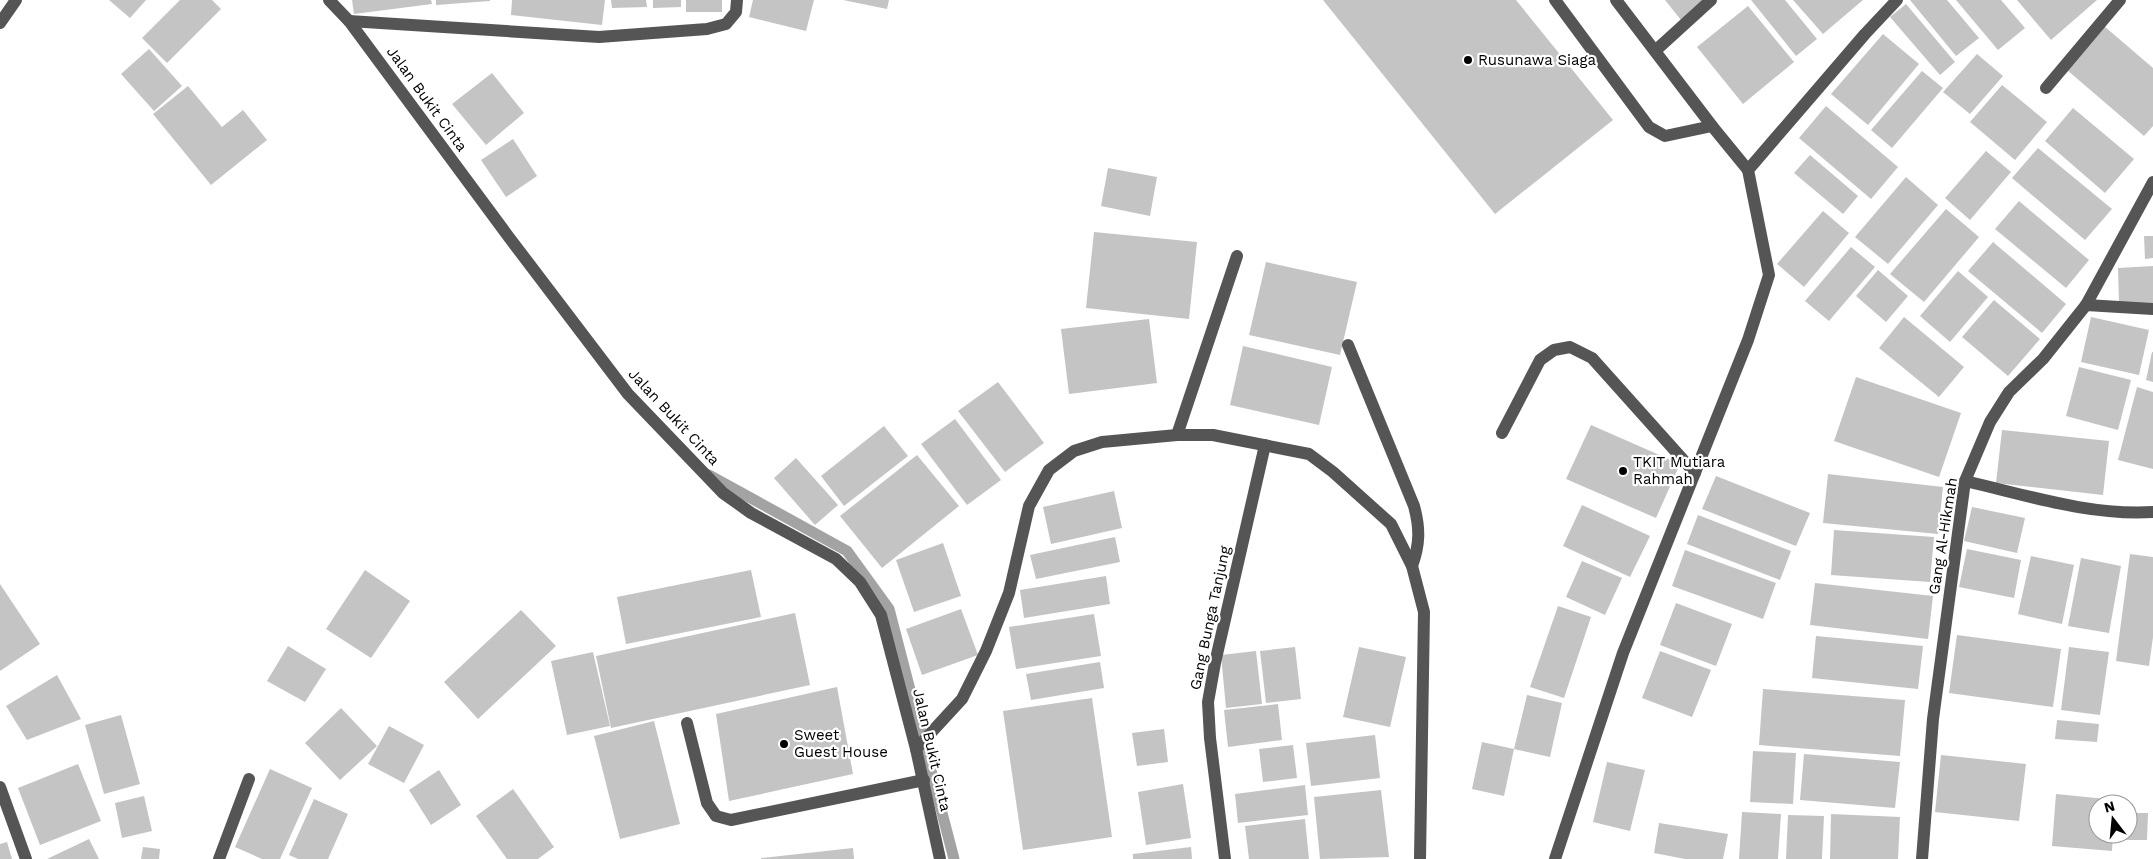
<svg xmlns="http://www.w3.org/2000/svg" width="2153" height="859" font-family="'Work Sans',sans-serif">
<rect width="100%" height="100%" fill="#fff"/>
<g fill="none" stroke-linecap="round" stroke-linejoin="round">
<polyline stroke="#a3a3a3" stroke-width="11" points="709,475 847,551 889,609 954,859"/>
</g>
<g fill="#c4c4c4">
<polygon points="109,0 146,0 130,18"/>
<polygon points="180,0 212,0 221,9 167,63 142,38"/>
<polygon points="352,0 431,0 432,4 354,14"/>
<polygon points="436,0 490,0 490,1 436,5"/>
<polygon points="512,0 605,0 602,25 511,15"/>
<polygon points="611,0 646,0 647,7 612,8"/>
<polygon points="653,0 681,0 681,7 653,8"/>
<rect x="686" y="0" width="36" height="12"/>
<polygon points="753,0 814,0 806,31 749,17"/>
<polygon points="843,0 889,0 887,9"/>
<polygon points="1323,0 1516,0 1613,120 1495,214"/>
<polygon points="1665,0 1706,0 1681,20"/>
<polygon points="1751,0 1785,0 1817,39 1796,56"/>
<polygon points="1793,0 1863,0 1823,34"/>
<polygon points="1910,0 1947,0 1979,38 1956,56"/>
<polygon points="1956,0 2001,0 2025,28 1998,50"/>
<polygon points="2017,0 2097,0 2051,40"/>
<polygon points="1906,4 1955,62 1940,75 1890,17"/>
<polygon points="1748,6 1794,62 1743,104 1697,47"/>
<polygon points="2104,26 2153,68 2153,126 2144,136 2067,70"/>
<polygon points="1883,34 1919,64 1868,125 1831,94"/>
<polygon points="149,49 182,86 154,111 121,74"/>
<polygon points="1977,54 2003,76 1970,114 1943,92"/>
<polygon points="1922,71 1943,88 1892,148 1871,130"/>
<polygon points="492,73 524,113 486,145 452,104"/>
<polygon points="2002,85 2047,122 2015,160 1970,122"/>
<polygon points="188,86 222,127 243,110 267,140 211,185 153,114"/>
<polygon points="1826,106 1898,167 1871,199 1799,138"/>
<polygon points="2073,108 2134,159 2105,193 2045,141"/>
<polygon points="513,139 537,176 506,197 481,160"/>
<polygon points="2038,148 2112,209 2085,240 2012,178"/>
<polygon points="1986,151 2011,172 1970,220 1945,198"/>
<polygon points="1810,155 1858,196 1843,214 1794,173"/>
<polygon points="1108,168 1157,177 1150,216 1101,206"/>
<polygon points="1906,177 1938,205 1888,264 1855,237"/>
<polygon points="2019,201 2089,260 2066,288 1995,229"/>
<polygon points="1946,209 1979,237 1924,302 1890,274"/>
<polygon points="1823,211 1849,233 1804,287 1777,264"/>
<polygon points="1094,232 1197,242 1189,319 1086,308"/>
<polygon points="2144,236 2153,236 2153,258 2145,259"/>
<polygon points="1993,242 2066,304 2042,333 1968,271"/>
<polygon points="1851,247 1875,267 1829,321 1805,301"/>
<polygon points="1266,262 1357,282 1340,355 1249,335"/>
<polygon points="2153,266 2153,303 2119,304 2118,268"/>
<polygon points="1878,270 1908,296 1886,322 1856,296"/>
<polygon points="1958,271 1988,297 1950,342 1920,316"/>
<polygon points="1994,300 2040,339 2008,376 1962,337"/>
<polygon points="1904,317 1964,367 1939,397 1879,348"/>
<polygon points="2091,317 2149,330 2139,375 2081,362"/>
<polygon points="1149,319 1157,383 1069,394 1061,329"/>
<polygon points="1243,346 1332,367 1319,425 1230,405"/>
<polygon points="2152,352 2153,352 2153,382 2146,380"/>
<polygon points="2079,367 2131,380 2118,430 2066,416"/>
<polygon points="1856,377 1961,413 1939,477 1834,441"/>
<polygon points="998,382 1044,443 1005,472 958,411"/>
<polygon points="2137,387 2153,392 2153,469 2118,460"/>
<polygon points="955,419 1001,480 967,505 921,444"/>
<polygon points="1591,425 1680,464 1656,518 1566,479"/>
<polygon points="884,426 908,456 844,506 821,476"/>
<polygon points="2002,430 2109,441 2103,495 1996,483"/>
<polygon points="917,455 959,506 882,568 840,516"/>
<polygon points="796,458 838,505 815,525 774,478"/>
<polygon points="1828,474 1943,487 1938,534 1823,523"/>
<polygon points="1716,476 1810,513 1796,546 1702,509"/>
<polygon points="1114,491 1122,528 1051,544 1043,507"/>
<polygon points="1582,505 1650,536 1630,577 1563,546"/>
<polygon points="1972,507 2025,518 2017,553 1964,541"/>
<polygon points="1698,515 1791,551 1780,580 1687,544"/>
<polygon points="1834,530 1934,537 1930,582 1831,575"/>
<polygon points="1115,537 1120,562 1036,579 1030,555"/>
<polygon points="943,543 961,596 914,612 896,560"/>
<polygon points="1967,549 2021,560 2014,598 1959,587"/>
<polygon points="1685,550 1776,583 1763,619 1672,586"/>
<polygon points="2130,554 2153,557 2153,637 2149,666 2116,661"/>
<polygon points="2031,556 2074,565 2062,624 2018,614"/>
<polygon points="2081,558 2121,566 2109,633 2068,626"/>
<polygon points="1582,561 1622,578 1605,615 1566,597"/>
<polygon points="365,570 410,601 371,658 326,629"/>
<polygon points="751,570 761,617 626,644 617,597"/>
<polygon points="1106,576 1110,604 1024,618 1020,590"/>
<polygon points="1815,583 1933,596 1928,639 1810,625"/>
<polygon points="0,584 40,644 0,671"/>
<polygon points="1676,603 1732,624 1716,666 1660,645"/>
<polygon points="1558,606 1591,617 1564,698 1530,687"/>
<polygon points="961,609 978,655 922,675 906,629"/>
<polygon points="521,610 556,646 478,719 444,682"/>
<polygon points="795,613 810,685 611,728 596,656"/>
<polygon points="1094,614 1101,656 1016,669 1009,627"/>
<polygon points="1957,635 2061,649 2053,707 1949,693"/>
<polygon points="1816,636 1923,646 1918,689 1812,678"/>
<polygon points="288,646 326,669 305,702 267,681"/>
<polygon points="1295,647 1301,699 1266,703 1260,651"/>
<polygon points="1359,647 1406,657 1390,727 1343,717"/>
<polygon points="2069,647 2109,652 2100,715 2061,710"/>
<polygon points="1256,651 1262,704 1226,708 1221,655"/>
<polygon points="1660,651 1711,670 1692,717 1642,698"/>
<polygon points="593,652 610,726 567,735 551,661"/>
<polygon points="1100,662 1104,688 1031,700 1026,674"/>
<polygon points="57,675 81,719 27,740 6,706"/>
<polygon points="837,687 853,774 729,801 716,714"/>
<polygon points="1763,689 1905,700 1900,756 1759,745"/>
<polygon points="1527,695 1562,703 1550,757 1514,749"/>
<polygon points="1092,698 1112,837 1023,850 1003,711"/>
<polygon points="1278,704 1282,740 1228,747 1224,710"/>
<polygon points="341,708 377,746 340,780 305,743"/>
<polygon points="121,715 140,784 104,794 85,725"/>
<polygon points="2057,720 2099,724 2097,742 2055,739"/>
<polygon points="654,721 680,824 620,839 594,736"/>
<polygon points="389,726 424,745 404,783 368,764"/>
<polygon points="1164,729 1168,762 1137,766 1132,733"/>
<polygon points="1375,735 1380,778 1311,786 1306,743"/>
<polygon points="1482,742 1514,749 1504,796 1472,789"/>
<polygon points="1293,745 1297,778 1263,782 1259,749"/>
<polygon points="1753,751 1796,753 1793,804 1750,802"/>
<polygon points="1804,754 1900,762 1895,808 1800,800"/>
<polygon points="1941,755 2026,764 2019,821 1935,812"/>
<polygon points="1607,762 1645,770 1630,831 1593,822"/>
<polygon points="78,764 101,821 40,845 18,788"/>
<polygon points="270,769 312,788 280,859 262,859 235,847"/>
<polygon points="439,770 461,805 431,825 409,790"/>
<polygon points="1183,784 1191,838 1146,845 1138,792"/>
<polygon points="1305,785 1308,815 1238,823 1235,794"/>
<polygon points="513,789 554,847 538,859 507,859 476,816"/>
<polygon points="1381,790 1389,857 1320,859 1314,797"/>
<polygon points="2056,794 2116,800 2116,804 2098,804 2098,834 2113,834 2112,851 2052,846"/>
<polygon points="144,796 152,831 122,838 115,803"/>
<polygon points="314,799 348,814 328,859 298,859 289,855"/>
<polygon points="1742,812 1781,814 1778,859 1739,859"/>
<polygon points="2128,813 2148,813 2147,840 2121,840 2121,834 2128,834"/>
<polygon points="1831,814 1900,817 1898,859 1830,859"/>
<polygon points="1788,815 1824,816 1822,859 1786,859"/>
<polygon points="1305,819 1309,859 1249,859 1245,826"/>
<polygon points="1659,823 1728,834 1723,859 1685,859 1654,853"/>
<polygon points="89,839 99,859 47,859"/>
<polygon points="7,842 12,859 0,859 0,844"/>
<polygon points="143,847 160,849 159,859 141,859"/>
<polygon points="1191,847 1192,859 1133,859 1133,854"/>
<polygon points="853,848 854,859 761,859 761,858"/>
</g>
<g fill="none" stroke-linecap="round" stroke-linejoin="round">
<g stroke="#555" stroke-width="12">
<polyline points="329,0 349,21 508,236 628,394 723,493 751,513 836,559 860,582 881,615 916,749 940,859"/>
<polyline points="1555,0 1649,127 1665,136 1712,126"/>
<polyline points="1616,0 1712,126 1748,170"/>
<polyline points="349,21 599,37 707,29 726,24 736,12 737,0"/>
<polyline points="0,23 16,0"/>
<polyline points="1655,51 1711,0"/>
<polyline points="2046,88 2120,0"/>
<polyline points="2086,305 2153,309"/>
<path d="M1348,345L1414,506C1420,528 1420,544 1412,566"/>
<polyline points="1502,433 1540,360 1554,350 1570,347 1592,358 1695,473"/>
<polyline points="1177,435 1237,256"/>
<path d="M1965,481C2027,495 2089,516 2153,512"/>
<polyline points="687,723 707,803 716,816 731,820 924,780"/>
<polyline points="916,749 962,699 986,651 1009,593 1029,506 1049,470 1074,451 1102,442 1177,435 1213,435 1309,454 1333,472 1391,524 1412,566 1424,612 1420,859"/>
<polyline points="0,787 26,859"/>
<polyline points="219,859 249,779"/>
<polyline points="1225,859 1210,738 1208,702 1215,663 1265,445"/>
<polyline points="1555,859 1623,653 1748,340 1769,275 1748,170 1865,34 1897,0"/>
<polyline points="1922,859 1933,719 1965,481 1990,422 2009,392 2043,359 2086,305 2153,182"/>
</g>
</g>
<g fill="#000" stroke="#fff" stroke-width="2">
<circle cx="1468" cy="60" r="5"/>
<circle cx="1623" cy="471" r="5"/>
<circle cx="784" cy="744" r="5"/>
</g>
<g text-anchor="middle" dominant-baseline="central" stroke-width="4.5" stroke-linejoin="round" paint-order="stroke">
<g font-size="15" fill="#000" stroke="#fff" text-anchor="start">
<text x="1478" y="60">Rusunawa Siaga</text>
<text x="1633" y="462">TKIT Mutiara<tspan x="1633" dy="17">Rahmah</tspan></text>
<text x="794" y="735">Sweet<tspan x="794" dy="17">Guest House</tspan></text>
</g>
<g font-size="15" fill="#000" stroke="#fff">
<text transform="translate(427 99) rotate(54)">Jalan Bukit Cinta</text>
<text transform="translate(674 417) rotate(47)">Jalan Bukit Cinta</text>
<text transform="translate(1943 536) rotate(-81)">Gang Al-Hikmah</text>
<text transform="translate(1210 618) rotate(-78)">Gang Bunga Tanjung</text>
<text transform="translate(932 750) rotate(77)">Jalan Bukit Cinta</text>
</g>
</g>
<g transform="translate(2113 819) rotate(344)"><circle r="24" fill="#ffffff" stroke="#999999"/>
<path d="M0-4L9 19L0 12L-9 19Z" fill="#000000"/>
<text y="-8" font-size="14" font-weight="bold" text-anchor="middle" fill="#000000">N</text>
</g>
</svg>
